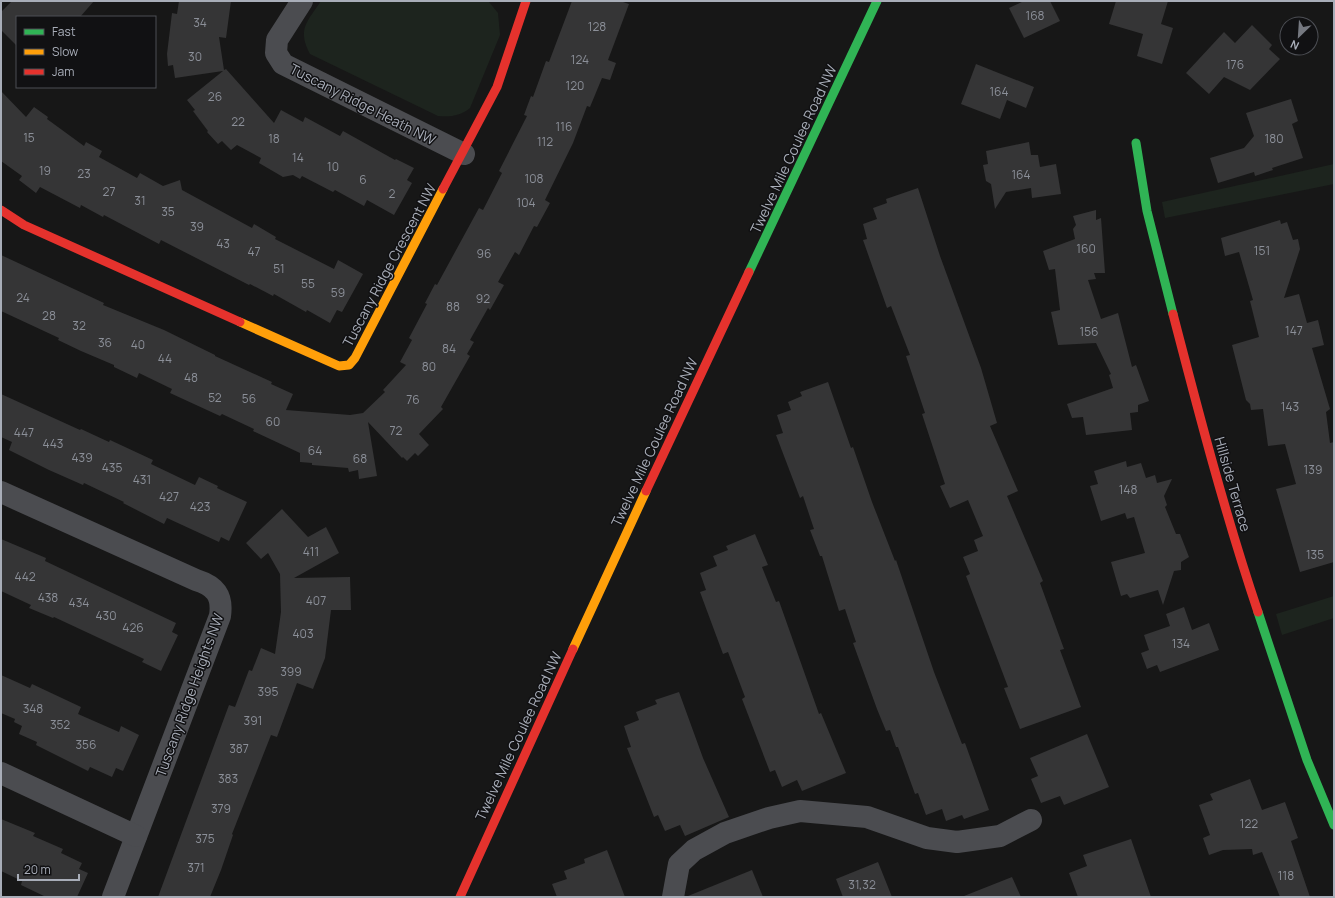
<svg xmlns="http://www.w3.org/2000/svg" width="1335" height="898" font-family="Manrope,sans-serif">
<rect width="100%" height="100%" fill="#171717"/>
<g fill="#1d241e">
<path d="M321,1L489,2L498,13L500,35L470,108C460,116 451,117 438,116L310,54C297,29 307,22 321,1Z"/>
<polygon points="1334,164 1334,184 1165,218 1162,202"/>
<polygon points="1334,596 1334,618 1282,635 1276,614"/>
</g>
<g fill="#353536">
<polygon points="12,1 94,1 80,17 17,17 17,46 1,30 1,12"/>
<polygon points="179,1 231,1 226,38 219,37 224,70 226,69 274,123 281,110 303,122 305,117 340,136 343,131 395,160 396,159 414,168 407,180 412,183 394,215 367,200 364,206 335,190 333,192 302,176 300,179 293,175 283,177 259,163 261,158 237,145 231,150 222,141 218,144 207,132 208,131 193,111 195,110 187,100 223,71 175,78 173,65 168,66 167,54 172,13 177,14"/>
<polygon points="572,1 620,1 629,4 608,60 616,63 610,80 602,78 590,107 587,106 573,143 545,200 550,203 537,227 534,226 519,255 515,252 498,282 504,285 490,310 488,308 470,340 474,342 467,354 470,356 441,407 443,409 419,434 429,445 418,456 415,453 407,461 403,457 402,458 368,422 377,476 359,479 358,470 349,472 348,468 312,465 312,463 300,462 300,453 253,431 254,429 222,414 220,416 170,393 172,389 139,373 137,378 114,367 114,365 81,351 58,340 59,338 1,311 1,255 104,303 103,305 164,330 215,355 215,356 272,382 271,384 293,394 286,410 350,415 363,413 385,392 383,390 406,365 400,362 412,340 409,338 427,304 425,303 435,284 437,285 479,208 483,210 502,173 499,171 527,116 524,115 531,96 533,97 546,61 549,62"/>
<polygon points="1024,1 1050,1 1060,21 1024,38 1009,8"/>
<polygon points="1116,1 1168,1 1161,24 1173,28 1162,64 1137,56 1143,34 1109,24"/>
<polygon points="1252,25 1272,45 1269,49 1280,59 1250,90 1224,77 1209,94 1186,73 1224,32 1235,43"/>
<polygon points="976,64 1034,87 1026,108 1007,100 1000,119 961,104"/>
<polygon points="1,91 26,117 34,107 48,117 47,119 84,146 86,142 102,151 99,157 137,178 140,173 163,186 180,180 182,190 252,228 254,224 276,237 275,239 334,269 338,260 363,274 342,312 337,310 330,323 307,310 306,312 274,294 273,296 250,284 249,285 161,240 159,244 104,215 103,217 81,205 80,208 40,187 36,193 19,180 22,176 1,161"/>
<polygon points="1291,99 1298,121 1292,124 1303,158 1272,168 1273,170 1255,176 1254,172 1218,183 1210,158 1244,148 1254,136 1246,113"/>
<polygon points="1029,142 1031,155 1038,155 1040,167 1056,164 1061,194 1032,198 1031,188 1006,192 995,209 991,184 986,181 983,165 988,164 986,151"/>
<polygon points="918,188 940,256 981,368 997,423 990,426 1018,491 1007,496 1043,581 1040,583 1064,649 1060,650 1081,707 1020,729 1004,688 1008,687 966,576 970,574 963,557 978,551 974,540 983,536 968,500 950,508 940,486 945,484 922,414 925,413 906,356 910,355 891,306 887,308 863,240 867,239 863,224 877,219 873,208 887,203 886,199"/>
<polygon points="1096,210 1096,220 1101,218 1105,273 1094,273 1096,279 1088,280 1101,319 1118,313 1132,367 1136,365 1149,401 1138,405 1138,412 1130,413 1132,430 1086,435 1083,417 1072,418 1067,404 1113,388 1109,375 1111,374 1096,343 1058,345 1051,312 1060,310 1055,269 1049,270 1043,251 1075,239 1073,229 1076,225 1073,216"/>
<polygon points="1280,220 1281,224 1287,222 1293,240 1298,239 1300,249 1284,298 1299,294 1307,323 1318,320 1324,345 1312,348 1330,409 1326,412 1330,443 1334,442 1334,562 1300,572 1276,489 1296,484 1285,444 1268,446 1263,409 1251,410 1250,404 1246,400 1232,345 1259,337 1250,301 1253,300 1239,252 1225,256 1221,238"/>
<polygon points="828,382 851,448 853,447 872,502 895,561 896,560 934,672 962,744 965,743 989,810 964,819 962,815 946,821 942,809 926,815 918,793 915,794 898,747 896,747 890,730 886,731 877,709 853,643 856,642 845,609 839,611 822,556 820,556 810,530 814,529 803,496 800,498 776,435 783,433 777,415 791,410 788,402 802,396 800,392"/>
<polygon points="1,394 80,430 81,429 109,442 110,440 153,460 151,464 195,485 199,477 218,486 217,488 247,502 229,541 221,537 219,542 167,518 164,524 123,503 124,502 84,483 83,485 49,470 9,450 12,442 1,437"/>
<polygon points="1126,461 1127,467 1141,463 1146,478 1155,475 1157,483 1172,479 1164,496 1167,505 1165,507 1176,534 1180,534 1189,557 1181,562 1181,570 1174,571 1163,605 1158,590 1130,598 1127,594 1121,596 1111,562 1145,553 1134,517 1127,519 1125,513 1101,521 1090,486 1098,484 1094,471"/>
<polygon points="282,509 308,537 326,527 339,553 294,578 350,577 351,610 331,610 325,658 313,689 297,683 277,737 271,735 232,834 233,835 221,870 210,897 158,897 229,705 235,707 249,670 252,671 261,648 275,654 281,612 280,574 268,553 261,559 246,543"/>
<polygon points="755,534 768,565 762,567 776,602 779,601 819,714 821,713 846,773 802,791 797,780 782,787 775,770 770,772 742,699 745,697 728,652 723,654 700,592 706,590 700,573 717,566 713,556 728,550 726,546"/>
<polygon points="1,539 46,558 45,561 176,623 172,632 178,635 161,671 142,662 144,659 54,617 53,618 29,608 31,605 1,591"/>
<polygon points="1184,607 1192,630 1209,623 1219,650 1160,672 1157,665 1147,669 1141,653 1149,650 1144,635 1170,626 1166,614"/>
<polygon points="1,675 30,688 32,684 81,707 78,714 119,732 121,726 139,735 123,771 116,768 112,777 90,767 88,771 36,745 37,742 19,734 22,726 14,722 15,719 1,713"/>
<polygon points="679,692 703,758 729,817 685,836 680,825 665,831 658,815 654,817 627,748 631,747 624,726 639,720 636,712 657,704 655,700"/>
<polygon points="1087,734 1109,787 1064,805 1060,796 1041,803 1031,779 1038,776 1030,758"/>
<polygon points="1250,779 1262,810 1285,802 1298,838 1291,841 1310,897 1280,897 1262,852 1253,855 1252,849 1223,850 1209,855 1203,838 1210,835 1199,805 1213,800 1210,794"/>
<polygon points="1,819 35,833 33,836 63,849 61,853 82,863 79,869 88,873 77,897 46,897 21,885 22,881 1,871"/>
<polygon points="1131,839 1151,897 1078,897 1069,873 1087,866 1083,855"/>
<polygon points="607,850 625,897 557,897 552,884 567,879 564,871 585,863 584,859"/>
<polygon points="878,862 892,897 843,897 836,879"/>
<polygon points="752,870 763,897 689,897 688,896"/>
<polygon points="1012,877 1021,897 964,897 964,896"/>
</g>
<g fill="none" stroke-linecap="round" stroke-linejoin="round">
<g stroke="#4b4c50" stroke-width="22">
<polyline points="302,1 277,40 276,53 283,64 464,154"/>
<path d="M1,492L196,580C215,586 223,595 220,616L113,897"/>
<polyline points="1,773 136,836"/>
<polyline points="673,897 679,864 694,850 725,833 769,818 800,811 867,817 927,838 957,842 1000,836 1031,820"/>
</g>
<g stroke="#30b455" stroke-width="9">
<polyline points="1136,143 1147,211 1173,314"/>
<polyline points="749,272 877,1"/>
<polyline points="1258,612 1307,760 1334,825"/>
</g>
<g stroke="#ff9f0a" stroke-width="9">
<polyline points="240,322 339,366 349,365 355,358 443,189"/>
<polyline points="573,649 646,491"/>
</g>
<g stroke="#e5322d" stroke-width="9">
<polyline points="443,189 497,87 526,1"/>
<polyline points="1,210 24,225 240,322"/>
<path d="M1173,314C1199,414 1225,514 1258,612"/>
<polyline points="646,491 749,272"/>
<polyline points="460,897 573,649"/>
</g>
</g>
<g text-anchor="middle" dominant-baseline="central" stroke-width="3" stroke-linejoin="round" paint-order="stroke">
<g font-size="12" fill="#8b8f98">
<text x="1035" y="15">168</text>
<text x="200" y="22">34</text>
<text x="597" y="26">128</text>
<text x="195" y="56">30</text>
<text x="580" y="59">124</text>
<text x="1235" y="64">176</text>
<text x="575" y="85">120</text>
<text x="999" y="91">164</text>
<text x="215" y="96">26</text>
<text x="238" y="121">22</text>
<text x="564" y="126">116</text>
<text x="29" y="137">15</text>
<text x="274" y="138">18</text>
<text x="1274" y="138">180</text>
<text x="545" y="141">112</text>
<text x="298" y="157">14</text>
<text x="333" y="166">10</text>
<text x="45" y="170">19</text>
<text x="84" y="173">23</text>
<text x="1021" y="174">164</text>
<text x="534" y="178">108</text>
<text x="363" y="179">6</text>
<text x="109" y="191">27</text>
<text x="392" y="193">2</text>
<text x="140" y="200">31</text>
<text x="526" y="202">104</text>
<text x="168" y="211">35</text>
<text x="197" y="226">39</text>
<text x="223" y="243">43</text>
<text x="1086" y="248">160</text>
<text x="1262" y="250">151</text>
<text x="254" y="251">47</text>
<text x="484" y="253">96</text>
<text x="279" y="268">51</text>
<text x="308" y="283">55</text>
<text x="338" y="292">59</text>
<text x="23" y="297">24</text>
<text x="483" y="298">92</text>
<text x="453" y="306">88</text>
<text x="49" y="315">28</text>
<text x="79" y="325">32</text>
<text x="1294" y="330">147</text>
<text x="1089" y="331">156</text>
<text x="105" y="342">36</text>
<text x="138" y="344">40</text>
<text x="449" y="348">84</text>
<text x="165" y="358">44</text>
<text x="429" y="366">80</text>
<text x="191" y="377">48</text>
<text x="215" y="397">52</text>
<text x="249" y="398">56</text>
<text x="413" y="399">76</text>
<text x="1290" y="406">143</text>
<text x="273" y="421">60</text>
<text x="396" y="430">72</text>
<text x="24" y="432">447</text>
<text x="53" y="443">443</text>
<text x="315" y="450">64</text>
<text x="82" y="457">439</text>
<text x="360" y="458">68</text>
<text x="112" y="467">435</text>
<text x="1313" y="469">139</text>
<text x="142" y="479">431</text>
<text x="1128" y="489">148</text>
<text x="169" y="496">427</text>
<text x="200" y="506">423</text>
<text x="311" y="551">411</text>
<text x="1315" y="554">135</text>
<text x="25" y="576">442</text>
<text x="48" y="597">438</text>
<text x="316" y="600">407</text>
<text x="79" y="602">434</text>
<text x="106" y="615">430</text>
<text x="133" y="627">426</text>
<text x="303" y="633">403</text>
<text x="1181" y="643">134</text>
<text x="291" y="671">399</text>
<text x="268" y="691">395</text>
<text x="33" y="708">348</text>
<text x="253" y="720">391</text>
<text x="60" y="724">352</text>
<text x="86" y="744">356</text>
<text x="239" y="748">387</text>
<text x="228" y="778">383</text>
<text x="221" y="808">379</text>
<text x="1249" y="823">122</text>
<text x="205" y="838">375</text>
<text x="196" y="867">371</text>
<text x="1286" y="875">118</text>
<text x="862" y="884">31,32</text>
</g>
<g font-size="14" fill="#a8adb8" stroke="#111113">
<text transform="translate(363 104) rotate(27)">Tuscany Ridge Heath NW</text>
<text transform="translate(793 149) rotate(-65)">Twelve Mile Coulee Road NW</text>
<text transform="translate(389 265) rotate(-62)">Tuscany Ridge Crescent NW</text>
<text transform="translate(654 442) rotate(-65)">Twelve Mile Coulee Road NW</text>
<text transform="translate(1233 484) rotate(74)">Hillside Terrace</text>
<text transform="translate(189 695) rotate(-70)">Tuscany Ridge Heights NW</text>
<text transform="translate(518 736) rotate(-65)">Twelve Mile Coulee Road NW</text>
</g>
</g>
<rect width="1335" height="898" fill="none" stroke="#a8adb8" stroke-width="4"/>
<rect x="16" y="16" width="140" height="72" fill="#111113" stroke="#4d4f55"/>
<rect x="24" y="29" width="20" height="6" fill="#30b455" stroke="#4d4f55"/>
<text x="52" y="36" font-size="12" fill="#a8adb8">Fast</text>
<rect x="24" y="49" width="20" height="6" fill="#ff9f0a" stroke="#4d4f55"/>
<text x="52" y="56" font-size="12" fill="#a8adb8">Slow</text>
<rect x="24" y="69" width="20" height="6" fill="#e5322d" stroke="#4d4f55"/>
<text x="52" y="76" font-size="12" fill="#a8adb8">Jam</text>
<g transform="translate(1299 36) rotate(205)"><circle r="19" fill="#111113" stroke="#4d4f55"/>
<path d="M0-3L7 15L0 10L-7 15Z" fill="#757880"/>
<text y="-6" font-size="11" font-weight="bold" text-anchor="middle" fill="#a8adb8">N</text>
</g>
<path d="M18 874v6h61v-6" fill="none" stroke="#a8adb8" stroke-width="2"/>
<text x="24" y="874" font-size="12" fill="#a8adb8" stroke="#111113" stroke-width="3" paint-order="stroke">20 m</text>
</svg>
